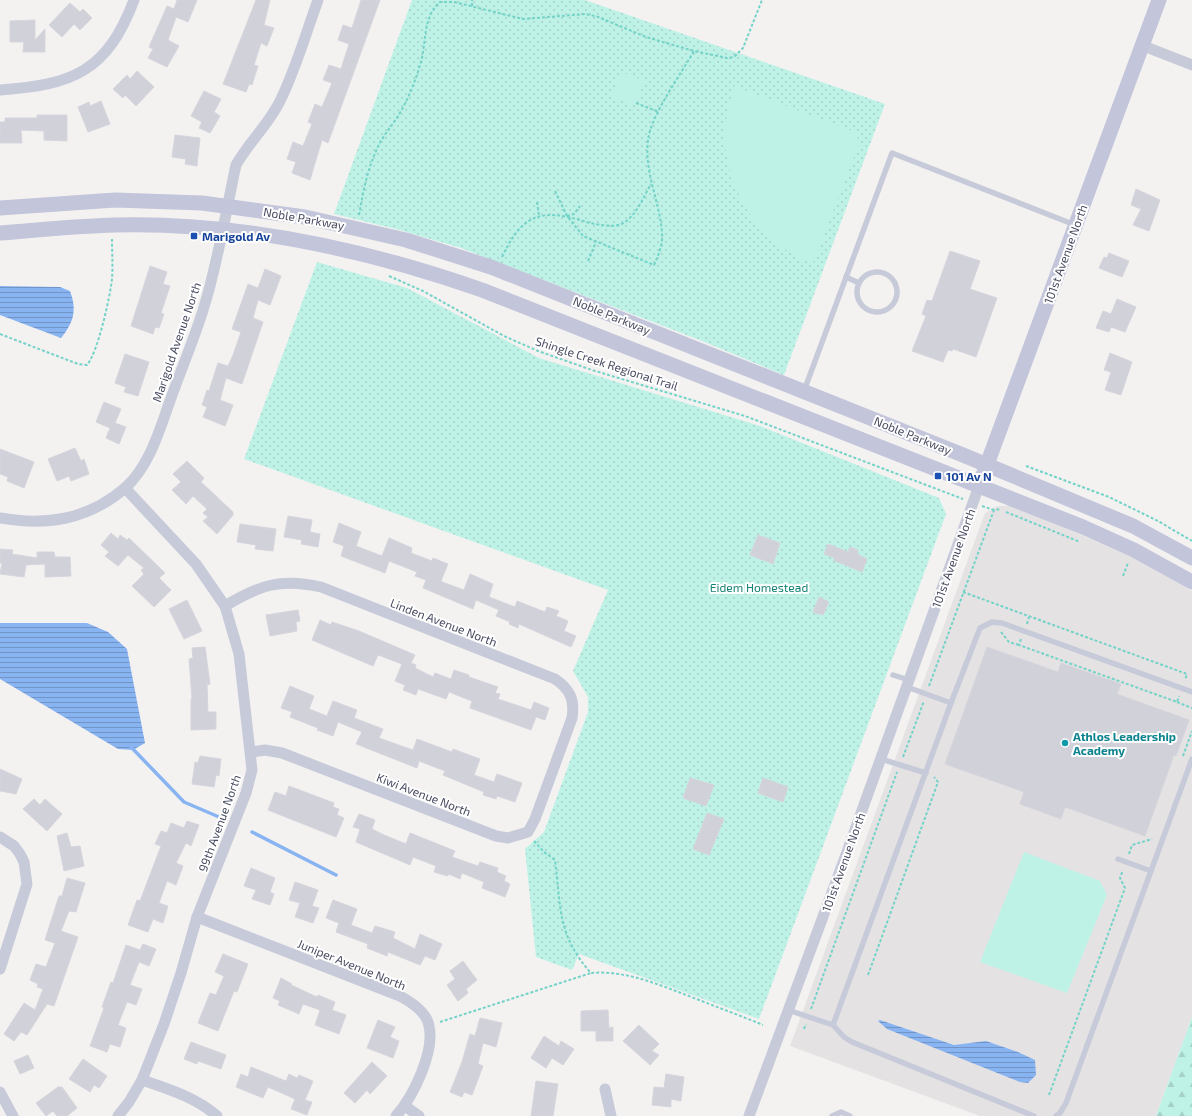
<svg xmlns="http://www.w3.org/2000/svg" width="1192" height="1116" font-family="'Exo 2',sans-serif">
<defs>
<pattern id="forest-firs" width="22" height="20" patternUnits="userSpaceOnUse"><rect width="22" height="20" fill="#bef2e6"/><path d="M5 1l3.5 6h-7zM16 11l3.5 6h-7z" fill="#a5d1c8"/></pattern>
<pattern id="park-dots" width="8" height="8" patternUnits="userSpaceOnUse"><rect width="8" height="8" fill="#bef2e6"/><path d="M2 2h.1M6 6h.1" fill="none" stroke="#a5d1c8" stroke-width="1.8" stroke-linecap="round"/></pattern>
<pattern id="water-rules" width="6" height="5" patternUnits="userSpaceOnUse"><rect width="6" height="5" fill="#89b4f2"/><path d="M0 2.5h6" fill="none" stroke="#7294c7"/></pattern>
</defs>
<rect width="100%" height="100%" fill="#f4f2f1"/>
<polygon fill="#e5e2e3" points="997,506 1015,506 1141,561 1192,591 1192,1017 1156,1116 980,1116 790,1046 985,513"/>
<polygon fill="url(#forest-firs)" points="1192,1017 1192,1116 1156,1116"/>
<g fill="url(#park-dots)">
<polygon points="412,0 585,0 885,104 784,375 702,341 461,248 400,230 334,214"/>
<polygon points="317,262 407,288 539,358 760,426 939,498 946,514 759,1019 579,954 572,970 536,957 525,849 544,832 588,712 588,697 573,671 608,590 244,459"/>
</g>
<g fill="#bef2e6">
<polygon points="621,72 645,81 635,105 611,97"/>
<path d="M734,86L855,132L860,142L813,264C805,260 796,257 789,252C751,228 727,184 725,140C724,121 729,104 734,86Z"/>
<polygon points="1024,852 1100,881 1107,895 1067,993 980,962"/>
</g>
<g fill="url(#water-rules)">
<path d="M0,286L60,287L70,291C77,310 74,322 61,338L0,315Z"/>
<polygon points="0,623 87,623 108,632 127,649 145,743 133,750 118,749 0,679"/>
<polygon points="880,1020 954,1045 986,1041 1018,1052 1035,1060 1036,1075 1028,1083 1020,1082 887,1029 878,1021"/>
</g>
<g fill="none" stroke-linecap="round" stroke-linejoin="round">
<g stroke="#89b4f2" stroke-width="3.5">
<polyline points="131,747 184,802 219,817"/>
<polyline points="252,832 336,875"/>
</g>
</g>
<g fill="#d1d1d9" stroke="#d6d5dd">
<polygon points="177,0 197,0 188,22 176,17 168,40 179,46 167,67 148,58 153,49 149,47 167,6 174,9"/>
<polygon points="256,0 270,0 264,25 274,28 267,46 261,43 254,65 258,66 252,85 249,84 246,92 223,84"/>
<polygon points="361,0 380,0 328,143 322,140 310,180 292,173 296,162 287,159 293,142 303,146 312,124 308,122 315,104 322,107 332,83 323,80 329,65 341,69 349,44 338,40 343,25 352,28"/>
<polygon points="70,3 80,12 83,9 92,18 80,30 74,24 62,37 49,25"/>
<polygon points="35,20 35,40 45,29 45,52 23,52 24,42 10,42 10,21"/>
<polygon points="137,71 154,87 136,106 125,95 123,98 113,89 127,75 130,79"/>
<polygon points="204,91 221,99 214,112 220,116 210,133 199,128 202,122 191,116"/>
<polygon points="101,101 110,124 88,132 78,107 89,102 90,106"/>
<polygon points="37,115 67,115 67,141 44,140 44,131 21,130 22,143 0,143 0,122 5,122 5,118 37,118"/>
<polygon points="175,135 200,138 197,166 185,164 186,159 172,157"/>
<polygon points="1136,189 1160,200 1149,231 1133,225 1141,209 1131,205"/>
<polygon points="950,251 980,261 970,289 997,298 976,357 953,349 952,351 948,350 943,362 912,351 926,316 922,314 927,300 932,301"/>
<polygon points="1109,253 1129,261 1122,277 1099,268 1104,257 1107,258"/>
<polygon points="150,266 167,272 163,284 170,286 161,313 164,314 159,328 155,327 153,334 131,326"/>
<polygon points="265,269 281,276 270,305 258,300 253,318 263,322 242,384 226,378 220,400 233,405 225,426 203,417 207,407 202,405 207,390 209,391 218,363 228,366 233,355 241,332 232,329 248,284 258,288"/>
<polygon points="1117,299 1136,307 1125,332 1111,327 1109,332 1096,328 1103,311 1111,314"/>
<polygon points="1110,353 1132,362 1121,395 1105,390 1111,372 1104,370"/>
<polygon points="125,354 149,362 138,396 124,392 126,387 115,383"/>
<polygon points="104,402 121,409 115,423 126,427 119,444 106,438 110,428 96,422"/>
<polygon points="75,448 81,461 84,459 89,474 71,481 69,476 57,481 48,459"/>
<polygon points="0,449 34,462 24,488 7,481 8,477 0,474"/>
<polygon points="187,461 204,478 201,482 233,512 233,515 217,534 203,521 208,517 203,513 207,509 193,496 186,504 172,490 181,482 173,474"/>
<polygon points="288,516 312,520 310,532 320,534 318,547 301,544 302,540 284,537"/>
<polygon points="339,523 361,532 356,546 382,556 389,538 412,548 411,553 432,561 433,558 448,564 441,581 445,583 464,590 470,574 493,584 489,597 515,607 517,601 545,612 547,607 559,611 556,616 568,621 564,631 576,636 571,647 519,624 518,628 509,624 510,622 496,616 499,610 476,600 473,609 423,588 426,580 415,576 417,572 389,561 385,573 341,556 344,546 333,542"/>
<polygon points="240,524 276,529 273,551 255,549 256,545 237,542"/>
<polygon points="111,533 118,539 120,535 127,540 129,538 165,573 159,578 171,590 154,607 132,586 144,574 141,570 144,568 128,555 118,566 105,556 109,552 101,545"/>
<polygon points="758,535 780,543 773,564 750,555"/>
<polygon points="828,544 848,552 850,547 858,550 857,554 867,559 862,572 833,560 835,558 824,554"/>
<polygon points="0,549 13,550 12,554 37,558 37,552 54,552 55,557 70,557 71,576 45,577 45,564 26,565 24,577 0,574 2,563 0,563"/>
<polygon points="819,597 829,602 823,615 813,612"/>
<polygon points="187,600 202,631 184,639 169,609"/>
<polygon points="298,610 300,621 296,622 297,631 270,636 266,615"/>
<polygon points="320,620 331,625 332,622 359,631 415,655 411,663 416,665 415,668 433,677 435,673 451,679 454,670 469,675 469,677 498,687 495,693 500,694 498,699 531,710 534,702 549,708 545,720 536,717 531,730 470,708 472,701 449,692 446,699 418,689 416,695 403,690 405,685 395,681 402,664 378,655 373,666 312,640"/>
<polygon points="205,647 210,684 207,685 208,712 216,712 216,729 191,730 191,699 192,699 189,659 193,658 192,648"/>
<polygon points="987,647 1058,672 1061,663 1121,684 1117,694 1189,720 1176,756 1174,755 1145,836 1065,807 1061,819 1020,804 1024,792 945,764"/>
<polygon points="290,686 314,696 309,709 327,716 333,701 357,710 354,718 383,729 379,738 413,750 417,739 452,752 453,749 480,759 474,775 494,782 497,774 522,783 515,802 497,796 496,799 483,795 484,792 443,775 445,771 419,761 417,768 356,744 362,732 338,722 333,736 317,730 318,728 290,717 292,712 281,708"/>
<polygon points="200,756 221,759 219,776 216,775 214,787 192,784 195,762 198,763"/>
<polygon points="0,769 22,779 16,794 0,791"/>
<polygon points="690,778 714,785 706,806 683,798"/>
<polygon points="763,778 788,787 783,802 758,793"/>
<polygon points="289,786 334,803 333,807 339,809 337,815 344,818 336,837 268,810 275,792 286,796"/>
<polygon points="34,799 40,805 45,799 62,814 47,831 23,809"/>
<polygon points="707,813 724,819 709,855 693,849"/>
<polygon points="359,814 375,820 372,829 384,835 406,844 410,833 455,851 452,857 478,866 480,862 498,868 497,872 506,876 504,881 510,884 505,897 482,888 484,882 462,873 460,879 449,874 448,876 434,872 436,866 413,857 410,865 356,842 360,829 353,827"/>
<polygon points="187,821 199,825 191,846 186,843 176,863 183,866 176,885 167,881 159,903 168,906 163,923 153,919 148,932 128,925 137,900 140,901 161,846 155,844 161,831 167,833 171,823 184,828"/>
<polygon points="67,833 71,847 80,846 84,866 64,871 57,836"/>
<polygon points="251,868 275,878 270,892 274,894 270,905 252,899 256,890 244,886"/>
<polygon points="67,878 85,883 76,912 69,911 61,931 78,937 54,1006 47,1004 27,1035 21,1032 14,1041 4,1034 24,1003 35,1010 43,989 37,987 38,984 30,980 36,964 46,967 55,943 45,940 59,896 62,896"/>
<polygon points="295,882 318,890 312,906 319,908 313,923 295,917 300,903 289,900"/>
<polygon points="333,900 357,909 351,925 372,933 375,926 395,932 393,938 415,949 420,934 442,944 435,960 425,956 420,965 388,952 387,956 367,948 368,944 336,932 339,923 326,918"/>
<polygon points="143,944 156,949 149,966 139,962 130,985 142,989 136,1005 127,1002 118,1025 126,1028 120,1047 110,1044 107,1052 90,1046 104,1008 102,1007 111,982 113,983 126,945 140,950"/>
<polygon points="223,954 248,964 237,992 234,991 218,1031 198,1023 210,993 216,995 224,976 215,972"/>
<polygon points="463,961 477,980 466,989 468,993 458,1001 447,985 455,979 450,971"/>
<polygon points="281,978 292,984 291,985 317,997 318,995 335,1002 332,1010 346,1015 339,1034 315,1025 320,1010 303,1004 299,1014 278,1005 280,1001 273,998"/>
<polygon points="608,1010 609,1028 613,1027 613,1041 596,1041 596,1031 581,1031 581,1011"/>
<polygon points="480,1018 502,1023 496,1047 483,1043 478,1064 483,1066 472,1095 464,1092 462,1097 450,1092 462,1062 470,1034 475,1036"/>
<polygon points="378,1020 395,1027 390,1037 399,1041 393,1058 367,1048"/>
<polygon points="639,1025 659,1044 652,1051 659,1055 650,1065 623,1041"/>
<polygon points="544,1036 559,1046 561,1041 574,1049 563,1065 552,1058 546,1068 531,1058"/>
<polygon points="191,1042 226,1055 221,1069 198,1061 197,1064 184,1059"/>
<polygon points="28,1055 34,1068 20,1074 14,1061"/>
<polygon points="83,1059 107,1076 99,1088 94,1085 90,1092 69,1079"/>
<polygon points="372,1062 387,1076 370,1094 367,1090 355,1103 344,1093"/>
<polygon points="251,1067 286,1081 289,1074 297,1078 299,1075 313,1081 305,1100 312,1102 307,1115 291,1109 295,1099 268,1087 263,1098 236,1087 241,1074 248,1077"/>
<polygon points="666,1074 684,1077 681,1101 671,1099 671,1107 652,1105 654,1087 664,1088"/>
<polygon points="536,1081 558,1084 553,1116 531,1116"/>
<polygon points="58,1087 62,1087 77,1108 67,1116 57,1116 53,1111 46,1116 36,1103"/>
</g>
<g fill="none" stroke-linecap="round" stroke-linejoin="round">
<g stroke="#74d3c8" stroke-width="2" stroke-dasharray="3 2" stroke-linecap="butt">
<polyline points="472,6 472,0"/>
<polyline points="636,103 659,112"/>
<path d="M555,191L567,216L583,236L654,265C659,254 663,244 662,233C660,202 644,173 648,140C651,115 681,74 694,51"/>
<polyline points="537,202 539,216"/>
<path d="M359,215C363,193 367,170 377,149C382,137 391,127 398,116C408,100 415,82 420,65C427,44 422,17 440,2H454L523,19L586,14L598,17L646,37L694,51L727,58L734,57L743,48L762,0"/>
<polyline points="567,216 574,214 580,206"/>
<path d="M502,257C517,226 531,209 568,217C579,219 590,224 601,225C609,226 618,227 625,222C637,214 644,196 651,184"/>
<polyline points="588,261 596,242"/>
<polyline points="389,276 423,291 504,336 538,351 592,370 745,416 963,499"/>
<path d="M0,334L78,364L87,365C98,352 110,297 112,279C113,266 112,252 112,239"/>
<polyline points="1026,466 1109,497 1158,521 1192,541"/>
<polyline points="982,506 994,510 1001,509"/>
<polyline points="1006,512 1080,542"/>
<polyline points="1123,576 1128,563"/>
<polyline points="963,592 1187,674 1185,680"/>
<polyline points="1027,624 1029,617"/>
<polyline points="1001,632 1009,642 1019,645"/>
<polyline points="1021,639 1019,645 1177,702 1179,696"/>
<polyline points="929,686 994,510"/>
<polyline points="1177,702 1192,708"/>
<polyline points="1183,756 1192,731"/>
<polyline points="903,757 924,701"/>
<path d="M534,841L544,852L555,860C561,907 557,935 591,973C625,970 657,984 689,996C714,1006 739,1015 763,1025"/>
<polyline points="1129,854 1132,845 1152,839"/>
<polyline points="868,975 938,782 934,777"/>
<polyline points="811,1009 897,772"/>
<polyline points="440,1022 591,973"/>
<polyline points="804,1029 806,1024"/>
<polyline points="1049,1095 1125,888 1120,878 1123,870"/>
</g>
<g stroke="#c7cad9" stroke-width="5.5">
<circle cx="877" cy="292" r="20"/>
<polyline points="846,277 859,283"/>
<polyline points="804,391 892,153 1075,225"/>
<polyline points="893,675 909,680"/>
<polyline points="907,687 951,703"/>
<polyline points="881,759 926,773"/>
<polyline points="1118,859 1151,871"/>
<polyline points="788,1010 833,1025 844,1037 852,1042 1034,1116"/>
<polyline points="833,1025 951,703 980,628 992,622 1002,623 1192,692"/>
<polyline points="832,1116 841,1112 850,1116"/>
<polyline points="1056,1116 1060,1113 1066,1103 1192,759"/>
</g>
<g stroke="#c7cad9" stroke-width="11">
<polyline points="1141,45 1192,65"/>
<path d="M0,90C72,85 107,72 134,0"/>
<path d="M0,518C46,526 88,520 125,488C150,466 160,428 171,398C182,367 195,337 204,307C218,262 226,211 236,165C249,142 270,123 281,99C296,68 306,33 318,0"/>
<path d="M225,606C260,585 280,578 321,587L555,679C570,689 575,700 572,718L535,819L528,832L508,838L496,836L282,753L265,750L251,752"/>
<polyline points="0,837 14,846 20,854 24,862 27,884 0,969"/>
<path d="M197,917L400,996C411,1002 427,1012 429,1026C435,1052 413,1097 396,1116"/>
<path d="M142,1080C168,1089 195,1097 217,1116"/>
<polyline points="605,1089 611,1116"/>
<polyline points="0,1092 13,1116"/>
<polyline points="405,1106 419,1116"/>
<polyline points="118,1116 129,1102 142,1080 164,1024 181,973 197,917 246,793 252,770 239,654 225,606 196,564 125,488"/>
<polyline points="749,1116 847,852 979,486"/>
</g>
<g stroke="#c3c5db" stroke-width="15">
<polyline points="0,208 115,200 202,203 305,217 406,240 491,267 963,455 1133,526 1192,558"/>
<path d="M0,233C38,230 76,226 115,225C240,222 365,249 482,290L1083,527L1134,550L1192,582"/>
<polyline points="979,486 1159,0"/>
</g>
</g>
<g fill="#1a4fb4" stroke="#fff" stroke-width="1.5">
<rect x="190" y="232" width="8" height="8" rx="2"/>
<rect x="934" y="472" width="8" height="8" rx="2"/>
</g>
<circle fill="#0f9aa8" stroke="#fff" stroke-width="1.5" cx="1065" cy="743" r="4"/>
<g text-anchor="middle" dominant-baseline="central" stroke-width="4" stroke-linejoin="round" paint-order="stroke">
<g font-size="12" fill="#484b60" stroke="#fff">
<text transform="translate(304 218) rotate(10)">Noble Parkway</text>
<text transform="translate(1065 254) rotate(-70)">101st Avenue North</text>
<text transform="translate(612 315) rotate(22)">Noble Parkway</text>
<text transform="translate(176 342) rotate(-71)">Marigold Avenue North</text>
<text transform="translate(607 363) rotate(18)">Shingle Creek Regional Trail</text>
<text transform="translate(913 435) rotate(22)">Noble Parkway</text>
<text transform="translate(953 558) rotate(-70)">101st Avenue North</text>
<text transform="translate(444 622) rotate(21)">Linden Avenue North</text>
<text transform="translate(424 794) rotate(21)">Kiwi Avenue North</text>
<text transform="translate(219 823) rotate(-70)">99th Avenue North</text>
<text transform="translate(843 862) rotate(-70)">101st Avenue North</text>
<text transform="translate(352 964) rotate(22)">Juniper Avenue North</text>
</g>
<g font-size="12" font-weight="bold" fill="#164399" stroke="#fff" text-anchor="start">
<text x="202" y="236">Marigold Av</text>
<text x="946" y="476">101 Av N</text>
</g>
<g font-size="12" fill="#128274" stroke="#fff">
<text x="759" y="587">Eidem Homestead</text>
</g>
<g font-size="12" font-weight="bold" fill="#0d838f" stroke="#fff" text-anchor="start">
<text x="1073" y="736">Athlos Leadership<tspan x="1073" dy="14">Academy</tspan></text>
</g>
</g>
</svg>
